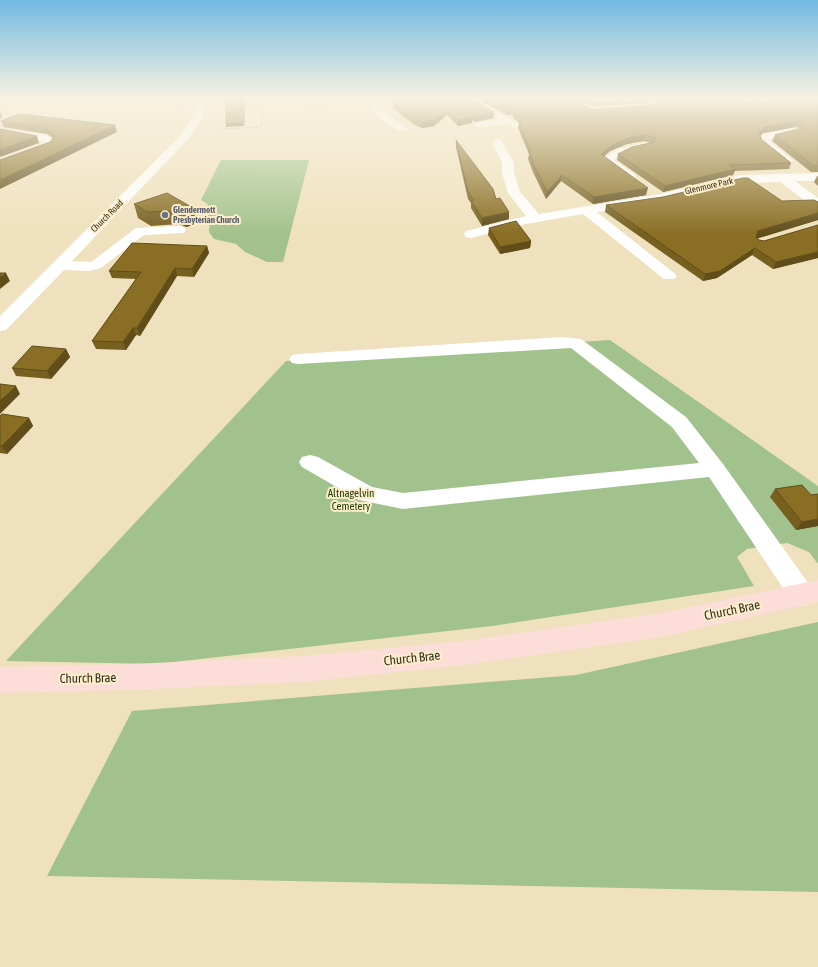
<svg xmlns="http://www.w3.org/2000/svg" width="818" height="967" font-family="'Asap Condensed',sans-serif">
<rect width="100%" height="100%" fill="#efe1bd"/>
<polygon fill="#ebd1cc" points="124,99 179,99 188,103 187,106"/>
<g fill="#a2c28d">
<polygon points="221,160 309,160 283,262 267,262 245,252 236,244 214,239 209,232 210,219 205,214 208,204 201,200"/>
<polygon points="610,340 818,486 818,564 809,552 787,543 747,549 737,557 754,586 492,626 156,664 6,661 286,361"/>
<polygon points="818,622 818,892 47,876 132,711 576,675"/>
</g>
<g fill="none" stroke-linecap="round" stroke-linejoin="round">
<polyline stroke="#61c0da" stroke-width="7" points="0,99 2,99"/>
<g stroke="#a79c81" stroke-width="1" stroke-dasharray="1.5 1.5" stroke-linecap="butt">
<polyline points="303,99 321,116 326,116 321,99"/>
<polyline points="220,129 261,127 264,99"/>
</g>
<g fill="#fff" fill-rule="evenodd">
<polygon points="198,99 208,99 202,119 189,138 72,261 91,262 136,228 179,226 184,227 186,230 184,233 144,235 101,268 89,271 64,270 6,330 0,331 0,316 178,138 192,119"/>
<path d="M362,99H372L390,116L409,129L408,131C394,135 370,109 362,99Z"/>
<polygon points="464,99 475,99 521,125 516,128 507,124 476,127 475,125 476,123 498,119"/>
<polygon points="644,99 654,99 660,105 657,109 654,110 626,112 621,109 626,106 649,104"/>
<polygon points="0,128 47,135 56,141 52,147 0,166 0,159 45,142 0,134"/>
<path d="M795,128L799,129L800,131L799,133L769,140L791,159L793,161L791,163C780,166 762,148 758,139L763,134Z"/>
<polygon points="497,139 501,140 514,163 514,173 520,192 539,214 661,194 740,175 818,173 818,181 795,181 818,198 818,208 813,207 780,182 740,183 661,202 597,212 674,273 677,276 674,279 664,279 583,214 526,224 471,238 466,237 464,234 466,231 526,216 508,193 502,173 502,163 492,142"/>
<polygon points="648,142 652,143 654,145 652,147 630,152 614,160 634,174 636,177 634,180 626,180 601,160 617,149"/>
<polygon points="561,337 581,339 686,417 723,464 811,587 815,595 811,603 802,606 793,603 709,477 403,509 359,500 302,467 299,462 302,457 310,455 318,457 372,487 403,493 699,463 672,427 571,348 298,364 292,363 289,359 292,355 298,354"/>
</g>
<polygon fill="#fcddd8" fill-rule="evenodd" points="818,580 818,602 662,637 463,665 304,682 132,690 0,693 0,667 132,664 304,656 463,641 662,613"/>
</g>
<g fill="#765f1f">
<polygon points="388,99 470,99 494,112 493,118 475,122 472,120 472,123 458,126 447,115 434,126 422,128 413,124 393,108 393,103"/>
<polygon points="477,99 573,99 571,99 592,110 660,104 660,103 655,99 744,99 764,107 764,106 749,99 818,99 818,172 811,172 772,141 775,135 800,129 799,128 795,127 763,133 760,135 762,140 791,163 789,169 735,171 733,175 663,192 617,160 618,154 651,143 643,141 627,144 610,151 604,156 646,195 593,204 561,181 546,199 533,172 528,159 529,154 518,128 519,122 515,120 512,114 507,115"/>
<polygon points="573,99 647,99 646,103 592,106"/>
<polygon points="1,121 117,132 50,142 53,138 47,134 4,127"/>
<polygon points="456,140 496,199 509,219 482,226 471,208 471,203 468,199 456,147"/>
<polygon points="817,176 818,176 818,186 814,182"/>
<polygon points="782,201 818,202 818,220 757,238 759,240 764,241 818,225 818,258 773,269 752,255 717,278 703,281 605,212 606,205"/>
<polygon points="134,204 195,209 199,223 186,227 179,224 151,226 138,218"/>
<polygon points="489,228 531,241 530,248 500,254 488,235"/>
<polygon points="207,246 209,253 194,277 177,276 140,336 136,335 126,350 96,349 92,341 136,279 112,278 109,271"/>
<polygon points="66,349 70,357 51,379 16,376 12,368"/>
<polygon points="0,416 29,418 33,426 7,454 0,453"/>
<polygon points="775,489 811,495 818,494 818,526 796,530 770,497"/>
</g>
<g fill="#604d19">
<polygon points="244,99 245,99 244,126 226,127 226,124"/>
<polygon points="625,99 647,99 646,103 592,106 593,101"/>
<polygon points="513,108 512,114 507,115 507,109"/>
<polygon points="447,109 447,115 434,126 422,128 422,122"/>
<polygon points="0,111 2,117 0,119"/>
<polygon points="494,112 493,118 475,122 475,116"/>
<polygon points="472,117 472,123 458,126 458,120"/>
<polygon points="797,121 795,127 763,133 757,139 759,133 765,127"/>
<polygon points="115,125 117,132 0,189 0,180"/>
<polygon points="645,135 643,141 627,144 610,151 600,160 601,154 612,145 628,138"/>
<polygon points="37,136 39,143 0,157 0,150"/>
<polygon points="735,169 733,175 663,192 665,186"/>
<polygon points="562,175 561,181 546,199 547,192"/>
<polygon points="648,188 646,195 593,204 594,197"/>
<polygon points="195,209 199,223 186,227 183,214"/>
<polygon points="509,212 509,219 482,226 482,218"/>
<polygon points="818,213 818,220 756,239 756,237 758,231"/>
<polygon points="531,241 530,248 500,254 500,247"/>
<polygon points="207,246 209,253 194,277 192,269"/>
<polygon points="755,248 752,255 717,278 703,281 705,274"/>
<polygon points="818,252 818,258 773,269 776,262"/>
<polygon points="175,268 177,276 140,336 137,328"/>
<polygon points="6,273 10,281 0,289 0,278"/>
<polygon points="133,328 136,335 126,350 123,342"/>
<polygon points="66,349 70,357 51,379 47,371"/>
<polygon points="16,386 20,394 0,414 0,401"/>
<polygon points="29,418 33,426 7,454 2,446"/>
<polygon points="818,519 818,526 796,530 802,522"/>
</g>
<g fill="#896e24" stroke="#604d19">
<polygon points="226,99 244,99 244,123 226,124"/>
<polygon points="394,99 470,99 494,112 475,116 471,112 472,117 458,120 447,109 434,120 422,122 413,118 393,102 398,102"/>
<polygon points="488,99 570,99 592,110 660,104 663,99 662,99 744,99 764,107 769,102 763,99 818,99 818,166 814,166 775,135 802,128 804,126 802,122 797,121 765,127 759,133 762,140 791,163 729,165 735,169 665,186 618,154 632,147 654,142 656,138 645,135 628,138 612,145 601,154 648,188 594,197 562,175 547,192 534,165 529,152 531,152 519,122 523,119 515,114 513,108 507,109"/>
<polygon points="588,99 625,99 593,101"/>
<polygon points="19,114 115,125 0,180 0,160 50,142 55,136 45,127 1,121"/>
<polygon points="0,129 37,136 0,150"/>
<polygon points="456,140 493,189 496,199 500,198 509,212 482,218 471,201 474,200 468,192"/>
<polygon points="743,178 748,178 782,201 814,200 818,202 818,213 758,231 756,237 759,240 764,241 818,225 818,252 776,262 755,248 720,271 705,274 606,205 663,197"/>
<polygon points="167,193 195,209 183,214 175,211 147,212 134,204"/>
<polygon points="516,221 531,241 500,247 489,228"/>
<polygon points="132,243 207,246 192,269 175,268 137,328 133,328 123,342 92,341 141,272 109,271"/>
<polygon points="0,273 6,273 0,278"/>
<polygon points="32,346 66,349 47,371 12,368"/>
<polygon points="0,384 16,386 0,401"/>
<polygon points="2,414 29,418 2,446 0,446 0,416"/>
<polygon points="802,485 811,495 818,494 818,519 802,522 775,489"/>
</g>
<linearGradient id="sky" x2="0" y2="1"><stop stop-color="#72b9e2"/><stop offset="0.42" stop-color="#f8f2e1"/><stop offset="1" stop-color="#f8f2e1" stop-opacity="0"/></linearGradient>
<rect width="818" height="234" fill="url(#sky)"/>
<circle fill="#6b7280" stroke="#fdeeca" stroke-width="1.5" cx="165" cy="215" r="4"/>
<g text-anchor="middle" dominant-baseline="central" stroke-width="4" stroke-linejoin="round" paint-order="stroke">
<g font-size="9" fill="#352f21" stroke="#fdeeca">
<text transform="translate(709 186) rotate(-13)">Glenmore Park</text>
<text transform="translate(107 216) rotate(-45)">Church Road</text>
</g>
<g font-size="9" font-weight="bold" fill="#5b616d" stroke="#fdeeca" text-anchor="start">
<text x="173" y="210">Glendermott<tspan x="173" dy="10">Presbyterian Church</tspan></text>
</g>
<g font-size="11" fill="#1d3507" stroke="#fdeeca">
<text x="351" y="493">Altnagelvin<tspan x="351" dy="13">Cemetery</tspan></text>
</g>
<g font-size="13" fill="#352f21" stroke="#fdeeca">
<text transform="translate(732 610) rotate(-12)">Church Brae</text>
<text transform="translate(412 658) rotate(-6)">Church Brae</text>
<text transform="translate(88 678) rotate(-1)">Church Brae</text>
</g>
</g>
</svg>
